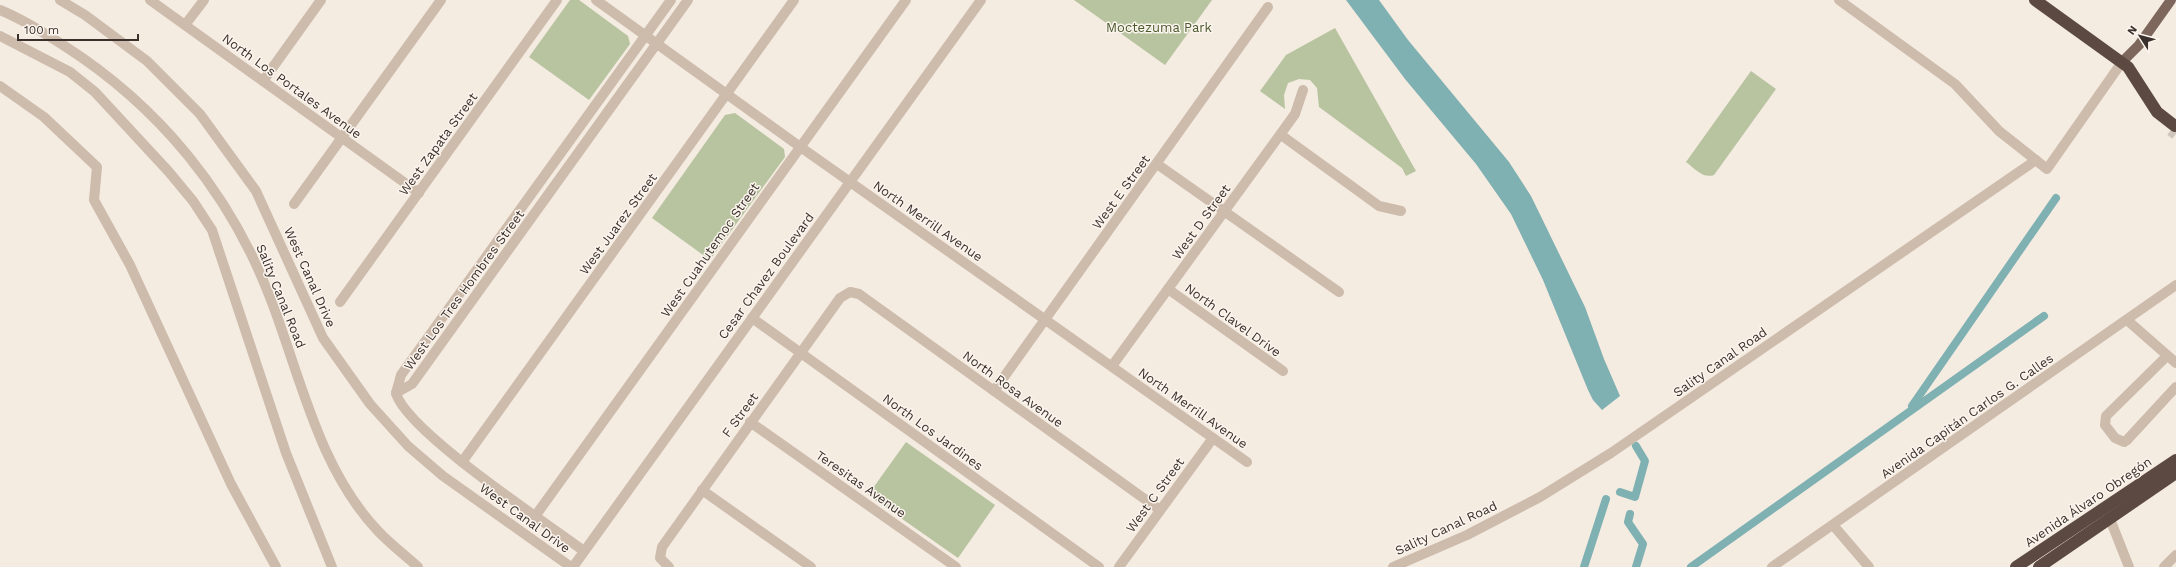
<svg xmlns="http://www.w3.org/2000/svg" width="2176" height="567" font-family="'Work Sans',sans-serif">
<rect width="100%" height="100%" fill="#f4ebe1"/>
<g fill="#b8c4a0">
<polygon points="570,0 579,0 628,36 630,44 589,100 529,57"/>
<polygon points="1074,0 1212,0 1165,65"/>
<polygon points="1335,28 1416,171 1406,176 1402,168 1319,107 1317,88 1310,80 1299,79 1288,83 1284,95 1285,109 1260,91 1286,55"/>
<path d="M1751,71L1776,89L1714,175C1703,179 1694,168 1686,162Z"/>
<polygon points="735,113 784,149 785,157 710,260 652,218 725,115"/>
<polygon points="906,442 995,505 958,558 868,495"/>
</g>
<polygon fill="#7fb0b2" points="1346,0 1379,0 1408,40 1509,162 1531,196 1585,307 1604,359 1620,396 1602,410 1593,400 1588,390 1543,280 1511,214 1476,164 1405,79"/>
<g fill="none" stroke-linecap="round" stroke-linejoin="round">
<g stroke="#7fb0b2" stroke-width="8">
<polyline points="1912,406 2056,198"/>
<polyline points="1620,492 1635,497 1645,461 1636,446"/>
<polyline points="1630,514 1628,522 1643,544 1636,567"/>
<polyline points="1584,567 1606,499"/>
<polyline points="1691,567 2044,316"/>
</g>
<polyline stroke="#cfc6bd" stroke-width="12" stroke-dasharray="12 6" stroke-linecap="butt" points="2171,130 2176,134"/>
<g stroke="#cdbbac" stroke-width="10">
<polyline points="60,0 85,15 147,61 200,114 256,191 323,338 370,404 408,446 443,476 571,567"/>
<polyline points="150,0 419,193"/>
<polyline points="596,0 799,146 1247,462"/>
<polyline points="1839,0 1955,84 1999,131 2047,169 2122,62"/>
<path d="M0,10C22,19 43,32 63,45C159,106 231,194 271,300C301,378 319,469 378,531C390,544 405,555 418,567"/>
<polyline points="185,25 204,0"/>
<polyline points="0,36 70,72 95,92 169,172 193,201 212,230 286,453 332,567"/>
<polyline points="263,81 321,0"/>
<polyline points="0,86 44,117 97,167 94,200 130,265 231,484 276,567"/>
<polyline points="1281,135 1379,206 1401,211"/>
<polyline points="1157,164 1339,292"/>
<polyline points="294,204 441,0"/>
<polyline points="1168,289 1283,371"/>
<polyline points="340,302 557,0"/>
<polyline points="752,318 1099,567"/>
<polyline points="2127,320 2176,363"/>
<polyline points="2167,356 2106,416 2105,425 2115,438 2124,442 2127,440 2176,387"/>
<polyline points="1112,366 1295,114 1303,90"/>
<polyline points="994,391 1268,7"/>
<polyline points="396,393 412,384 688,0"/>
<polyline points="396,393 401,375 671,0"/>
<path d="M396,393C406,431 548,524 584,551"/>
<polyline points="750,422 956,567"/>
<polyline points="462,462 794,0"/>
<polyline points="702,490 811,567"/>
<polyline points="536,515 906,0"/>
<polyline points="2110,519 2129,567"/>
<polyline points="1833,525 1869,567"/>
<polyline points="573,567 981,0"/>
<polyline points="669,567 660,558 662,547 840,298 850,292 859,294 1160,510"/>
<polyline points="1119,567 1213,438"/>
<polyline points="1393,567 1467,535 1540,497 1611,453 2036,160"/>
<polyline points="1772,567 2176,285"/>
<polyline points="2164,567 2176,555"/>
</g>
<polyline stroke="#7d675c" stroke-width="10" points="2122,62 2139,45 2171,0"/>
<g stroke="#5c4a42" stroke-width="12">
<polyline points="2035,0 2128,67 2157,112 2175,126"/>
<polyline points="2016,567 2176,460"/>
<polyline points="2039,567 2176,473"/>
</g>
</g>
<g text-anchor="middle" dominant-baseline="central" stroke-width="3" stroke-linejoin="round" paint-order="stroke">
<g font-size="13" fill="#4a5a2e" stroke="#fbf5ee">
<text x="1159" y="27">Moctezuma Park</text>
</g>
<g font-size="13" fill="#3b302b" stroke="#fbf5ee">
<text transform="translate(292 86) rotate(36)">North Los Portales Avenue</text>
<text transform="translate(438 144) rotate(-54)">West Zapata Street</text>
<text transform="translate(1121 192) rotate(-54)">West E Street</text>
<text transform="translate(928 221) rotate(35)">North Merrill Avenue</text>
<text transform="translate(1201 222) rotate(-54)">West D Street</text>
<text transform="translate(618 224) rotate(-54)">West Juarez Street</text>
<text transform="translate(710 250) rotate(-55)">West Cuahutemoc Street</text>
<text transform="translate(766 276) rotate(-54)">Cesar Chavez Boulevard</text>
<text transform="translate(310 277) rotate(66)">West Canal Drive</text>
<text transform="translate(464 290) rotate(-54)">West Los Tres Hombres Street</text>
<text transform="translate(281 296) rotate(68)">Sality Canal Road</text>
<text transform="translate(1233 320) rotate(36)">North Clavel Drive</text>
<text transform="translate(1720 362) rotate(-35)">Sality Canal Road</text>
<text transform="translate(1013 389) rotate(36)">North Rosa Avenue</text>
<text transform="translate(1193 408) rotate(35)">North Merrill Avenue</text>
<text transform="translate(740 415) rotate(-54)">F Street</text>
<text transform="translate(1967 416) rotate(-35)">Avenida Capitán Carlos G. Calles</text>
<text transform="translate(933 432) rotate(36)">North Los Jardines</text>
<text transform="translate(861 484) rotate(35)">Teresitas Avenue</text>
<text transform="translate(1155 495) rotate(-54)">West C Street</text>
<text transform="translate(2088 502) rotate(-34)">Avenida Álvaro Obregón</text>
<text transform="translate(525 518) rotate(36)">West Canal Drive</text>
<text transform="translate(1446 528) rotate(-25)">Sality Canal Road</text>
</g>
</g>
<g transform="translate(2140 36) rotate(306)" stroke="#fbf5ee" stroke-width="3" paint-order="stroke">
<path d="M0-3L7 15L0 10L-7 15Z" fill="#3b302b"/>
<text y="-6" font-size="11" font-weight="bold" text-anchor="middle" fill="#3b302b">N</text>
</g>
<path d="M18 34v6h120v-6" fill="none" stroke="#3b302b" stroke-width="2"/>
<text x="24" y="34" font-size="12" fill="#3b302b" stroke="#fbf5ee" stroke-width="3" paint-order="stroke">100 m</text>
</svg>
